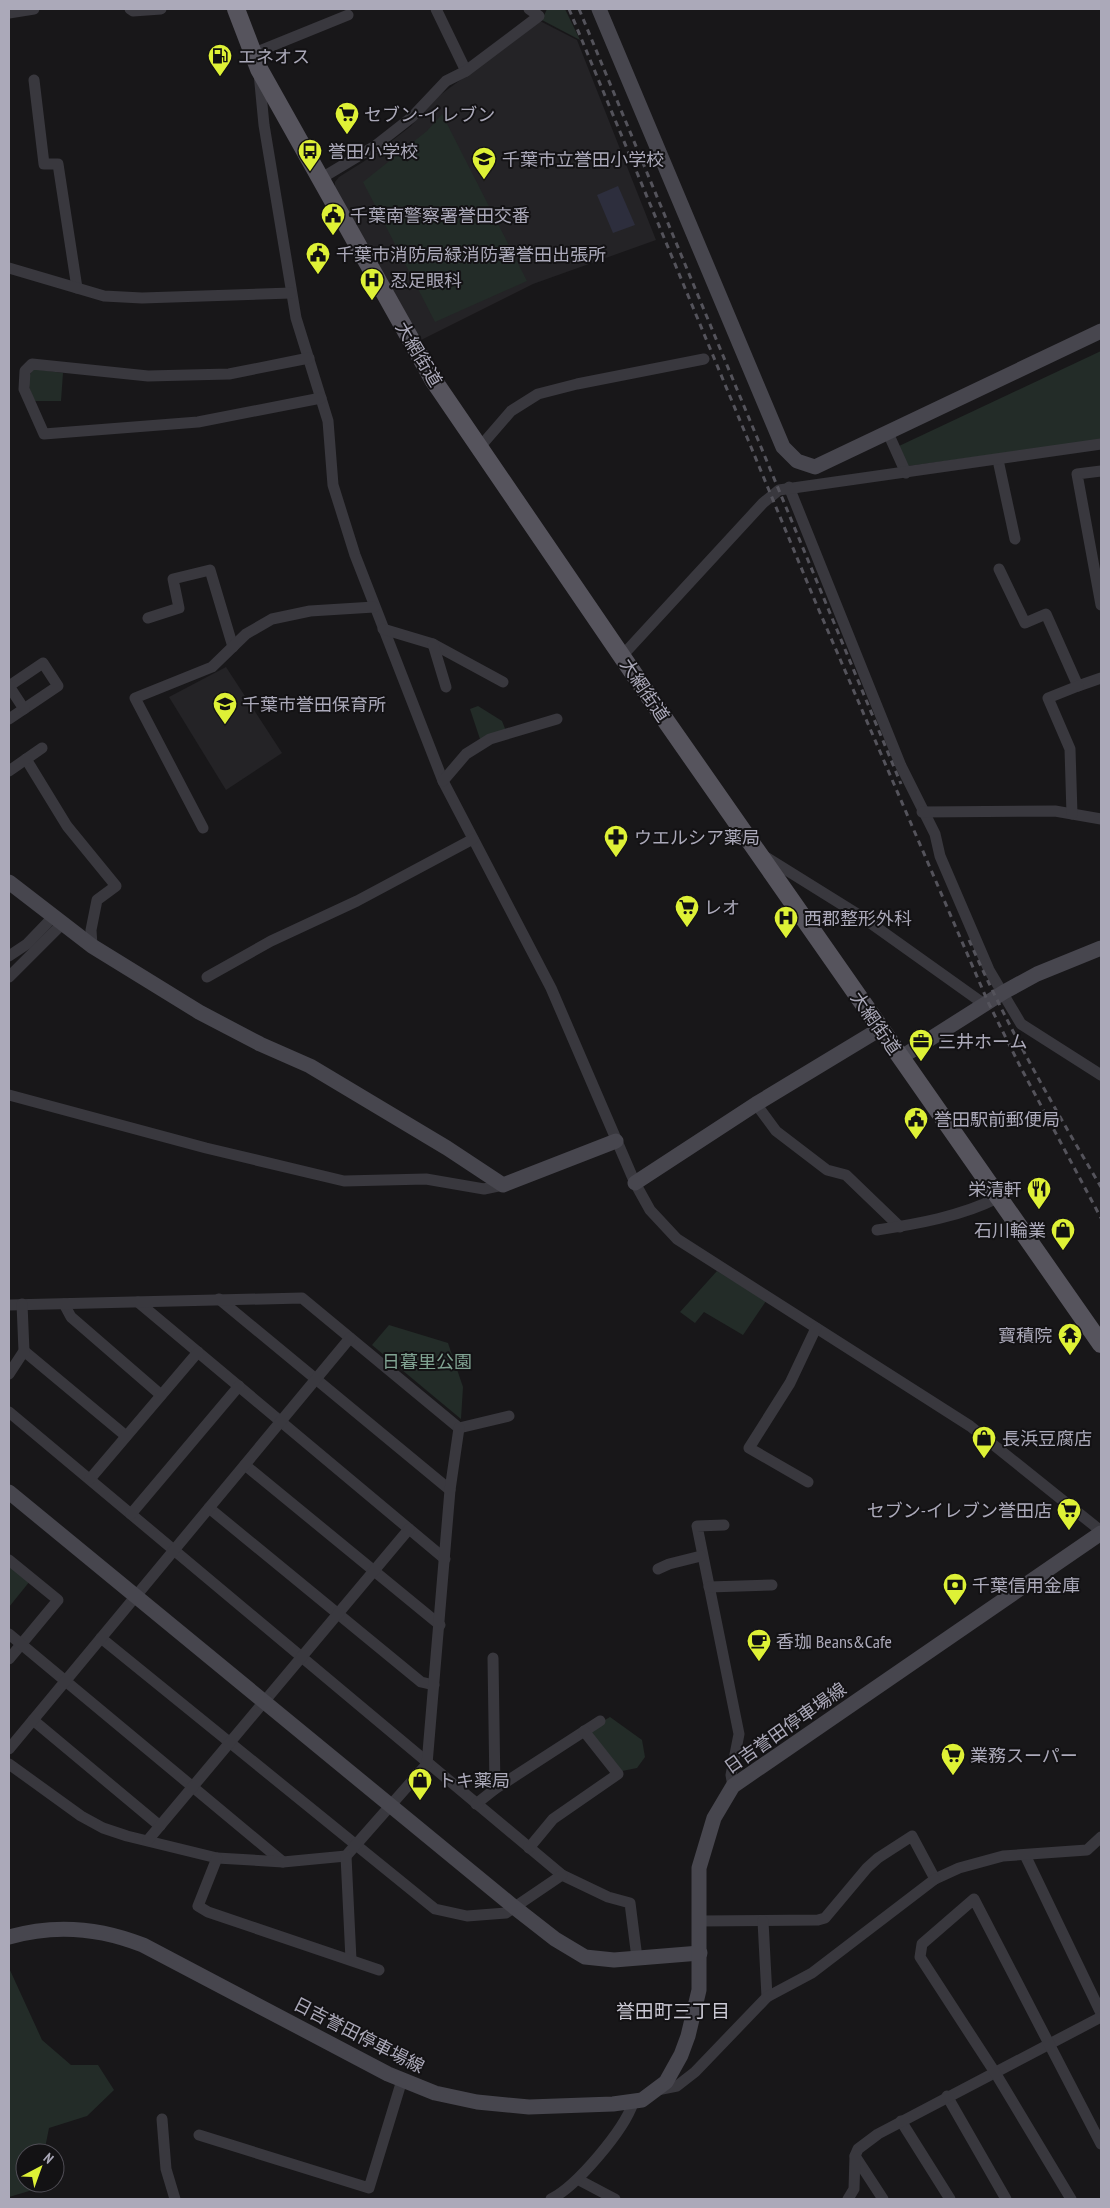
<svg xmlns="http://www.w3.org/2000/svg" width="1110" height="2208" font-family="'PT Sans Narrow','Noto Sans JP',sans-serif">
<rect width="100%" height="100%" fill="#181719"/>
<g fill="#242326">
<polygon points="540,21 577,40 656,240 533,284 421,340 335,191 335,182 339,177 371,157 411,126 436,98"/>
<polygon points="226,667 282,753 226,790 169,697"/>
</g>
<g fill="#232c28">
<polygon points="547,9 565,9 580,40 542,20"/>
<polygon points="442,114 527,281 435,322 363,182 427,131"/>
<polygon points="1101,351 1101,440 908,466 899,446"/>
<path d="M34,369L63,373L61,401H34C30,390 25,378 34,369Z"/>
<polygon points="478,706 502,721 506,731 480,739 470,709"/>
<polygon points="717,1271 766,1301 743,1335 704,1312 695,1323 680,1312"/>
<polygon points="389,1325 448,1343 463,1387 461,1419 372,1345"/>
<polygon points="9,1565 30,1581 9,1607"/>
<polygon points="610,1717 642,1740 645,1757 637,1768 622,1771 591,1733 593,1727"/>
<polygon points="9,1968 42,2040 71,2065 98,2065 114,2090 87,2116 49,2128 44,2153 25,2153 25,2183 37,2183 36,2189 9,2197"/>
</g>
<polygon fill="#2d2e3d" points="618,186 635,225 613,233 597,195"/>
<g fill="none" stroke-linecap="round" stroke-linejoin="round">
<g stroke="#39383e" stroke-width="11">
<polyline points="130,9 133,11 161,9"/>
<polyline points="436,9 466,71"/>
<polyline points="9,13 34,9"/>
<polyline points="252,54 348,15"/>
<polyline points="259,73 264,125 296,318 328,421 333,485 355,555 443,781 551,988 635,1183 650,1210 677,1239 970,1426 1101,1531"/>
<polyline points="34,80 44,164 58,164 77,288"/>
<polyline points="320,179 375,146 412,117 446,81 466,71 539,16 529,9"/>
<polyline points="9,268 104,296 142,298 291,293"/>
<polyline points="309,358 229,374 148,376 32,364 25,371 24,389 44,434 198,422 321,398"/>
<polyline points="888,433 906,473"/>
<polyline points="479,448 511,411 538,394 577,384 704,359"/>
<polyline points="998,460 1015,539"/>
<polyline points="1101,471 1077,474 1101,605"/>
<polyline points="789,487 901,766 935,834 940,856 989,970 1021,1024 1101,1075"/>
<polyline points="999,569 1025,623 1046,614 1078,686 1101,678"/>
<polyline points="148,618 179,608 173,579 210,570 233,647"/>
<polyline points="383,629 433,644 503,682"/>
<polyline points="433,644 446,687"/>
<polyline points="622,656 763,503 779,490 1101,444"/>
<polyline points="9,686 43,663 58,686 9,719"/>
<polyline points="9,686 24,709"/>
<polyline points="26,759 67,826 116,886 97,900 91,930 92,946"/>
<polyline points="9,771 42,748"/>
<polyline points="443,781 466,754 490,739 557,719"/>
<polyline points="922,812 1055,811 1101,819"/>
<polyline points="1072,814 1070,749 1048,698 1078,686"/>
<polyline points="203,828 135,698 212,667 246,634 272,619 310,611 374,607"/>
<polyline points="764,856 862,917 984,1004"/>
<polyline points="9,956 27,944 53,917"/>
<polyline points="9,977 62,924"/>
<polyline points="207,977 271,941 357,901 473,839"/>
<polyline points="9,1095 206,1148 344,1181 426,1179 484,1189 503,1185"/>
<polyline points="756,1104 776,1131 827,1170 846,1175 900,1227"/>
<path d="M877,1230C917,1224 962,1216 997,1198"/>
<polyline points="219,1299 450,1490"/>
<polyline points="138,1302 445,1559"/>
<polyline points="64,1304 71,1317 161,1395"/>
<polyline points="9,1305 302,1298 459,1428"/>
<polyline points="24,1351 126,1436"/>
<polyline points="9,1374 24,1351 22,1304"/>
<polyline points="9,1412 562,1875 608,1897 630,1903 637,1958"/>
<polyline points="459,1428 509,1416"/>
<polyline points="245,1465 440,1625"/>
<polyline points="90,1479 198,1352"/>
<polyline points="808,1482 749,1448 790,1383 816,1328"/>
<polyline points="209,1508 421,1682 434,1685"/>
<polyline points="131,1514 239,1386"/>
<polyline points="724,1525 697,1526 739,1734 731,1775 733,1786"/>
<polyline points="9,1560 58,1600 9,1659"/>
<polyline points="658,1569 669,1564 701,1556"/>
<polyline points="709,1587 772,1585"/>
<polyline points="9,1634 283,1862"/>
<polyline points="101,1638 435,1909 467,1916 506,1913 562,1875"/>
<polyline points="493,1658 495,1789"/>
<polyline points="33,1720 160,1826"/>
<polyline points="9,1749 350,1338"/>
<polyline points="9,1764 81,1816 103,1828 127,1836 217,1858 283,1862 346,1856 427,1764 450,1490 459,1428"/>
<polyline points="476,1804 495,1789 600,1721"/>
<polyline points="148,1840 409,1529"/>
<polyline points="529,1848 553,1819 618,1774 584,1731"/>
<polyline points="1025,1855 1101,2013"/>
<polyline points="346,1856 351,1960"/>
<polyline points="217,1858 198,1906 208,1912 379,1970"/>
<polyline points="700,1921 818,1920 825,1918 867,1868 878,1858 912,1836 935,1879 959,1868 1003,1856 1087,1850 1101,1837"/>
<polyline points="763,1921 767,1997"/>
<polyline points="657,2090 677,2086 695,2072 767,1997 812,1973 935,1879"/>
<polyline points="947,2096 1006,2199"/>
<polyline points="162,2119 166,2169 175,2199"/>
<polyline points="901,2121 950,2199"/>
<polyline points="199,2135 369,2188 402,2080"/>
<polyline points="855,2156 883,2199"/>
<polyline points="579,2180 615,2199"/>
<path d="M551,2199C577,2186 624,2130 633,2103"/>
<polyline points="848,2199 854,2189 855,2156 858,2149 878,2134 1101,2017"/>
<polyline points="1071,2199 996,2074 920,1957 922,1944 974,1899 1101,2144"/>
</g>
<g stroke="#47464e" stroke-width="15">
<polyline points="599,9 783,447 797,461 815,467 1101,331"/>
<polyline points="9,882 92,946 199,1012 260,1044 310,1066 447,1148 503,1185 616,1141"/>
<polyline points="900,1058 1004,992 1037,974 1101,948"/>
<polyline points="635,1183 756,1104 880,1029"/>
<polyline points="9,1492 514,1907 555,1939 585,1957 614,1960 700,1953"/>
<path d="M9,1937C54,1924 100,1928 143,1945L388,2074L435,2093L477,2102L529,2107L613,2104L642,2100L666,2082L681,2055L688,2036L699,1990V1868L714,1818L733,1786L1101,1533"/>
</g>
<polyline stroke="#56545d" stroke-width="18" points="236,9 259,69 434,381 666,721 1101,1344"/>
<g stroke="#54535b" stroke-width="3" stroke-dasharray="6 5" stroke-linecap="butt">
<polyline points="569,9 815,601 988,1002 1021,1068 1101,1218"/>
<polyline points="579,9 901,784"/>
<path d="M969,940C1007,1026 1053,1106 1101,1187"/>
</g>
</g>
<defs>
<symbol id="fuel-pin" viewBox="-11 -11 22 30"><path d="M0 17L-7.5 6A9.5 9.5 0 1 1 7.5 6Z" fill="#def136" stroke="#131214"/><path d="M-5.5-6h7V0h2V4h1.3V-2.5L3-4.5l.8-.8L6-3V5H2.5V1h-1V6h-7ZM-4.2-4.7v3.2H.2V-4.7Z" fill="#111"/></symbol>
<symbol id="supermarket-pin" viewBox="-11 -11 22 30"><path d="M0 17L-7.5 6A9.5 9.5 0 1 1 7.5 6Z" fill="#def136" stroke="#131214"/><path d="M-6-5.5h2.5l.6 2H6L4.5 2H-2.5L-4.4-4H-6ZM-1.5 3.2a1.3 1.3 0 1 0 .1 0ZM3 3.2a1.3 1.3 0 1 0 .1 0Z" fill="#111"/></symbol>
<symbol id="bus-pin" viewBox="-11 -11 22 30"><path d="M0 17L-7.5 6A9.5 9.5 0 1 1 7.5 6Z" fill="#def136" stroke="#131214"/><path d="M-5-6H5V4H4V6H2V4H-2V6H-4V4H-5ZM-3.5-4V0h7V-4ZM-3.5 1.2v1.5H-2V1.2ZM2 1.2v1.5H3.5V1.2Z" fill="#111"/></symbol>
<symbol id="school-pin" viewBox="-11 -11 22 30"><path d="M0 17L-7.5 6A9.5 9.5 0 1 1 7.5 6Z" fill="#def136" stroke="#131214"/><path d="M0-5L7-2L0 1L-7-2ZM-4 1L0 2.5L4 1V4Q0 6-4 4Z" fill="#111"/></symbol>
<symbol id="civic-pin" viewBox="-11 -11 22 30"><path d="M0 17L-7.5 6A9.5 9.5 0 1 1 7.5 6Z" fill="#def136" stroke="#131214"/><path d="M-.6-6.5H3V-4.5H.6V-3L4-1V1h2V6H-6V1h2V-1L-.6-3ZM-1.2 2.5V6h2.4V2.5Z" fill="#111"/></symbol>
<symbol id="hospital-pin" viewBox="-11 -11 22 30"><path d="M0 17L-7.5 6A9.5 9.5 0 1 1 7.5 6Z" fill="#def136" stroke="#131214"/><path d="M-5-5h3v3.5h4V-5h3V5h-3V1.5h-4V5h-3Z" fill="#111"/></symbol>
<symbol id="pharmacy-pin" viewBox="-11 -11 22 30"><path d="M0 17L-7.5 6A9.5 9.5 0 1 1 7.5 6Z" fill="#def136" stroke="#131214"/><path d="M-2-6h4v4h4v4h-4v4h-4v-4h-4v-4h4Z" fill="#111"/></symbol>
<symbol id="office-pin" viewBox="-11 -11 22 30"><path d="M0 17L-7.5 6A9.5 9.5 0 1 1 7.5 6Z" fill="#def136" stroke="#131214"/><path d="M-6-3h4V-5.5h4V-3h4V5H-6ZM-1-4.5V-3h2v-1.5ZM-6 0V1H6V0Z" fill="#111"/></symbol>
<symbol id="restaurant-pin" viewBox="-11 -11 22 30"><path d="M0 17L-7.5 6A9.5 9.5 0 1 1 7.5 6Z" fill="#def136" stroke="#131214"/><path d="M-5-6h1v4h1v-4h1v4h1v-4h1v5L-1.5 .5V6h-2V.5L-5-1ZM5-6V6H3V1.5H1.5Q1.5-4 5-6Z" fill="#111"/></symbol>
<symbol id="shop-pin" viewBox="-11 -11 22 30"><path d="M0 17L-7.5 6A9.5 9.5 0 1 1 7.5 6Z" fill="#def136" stroke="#131214"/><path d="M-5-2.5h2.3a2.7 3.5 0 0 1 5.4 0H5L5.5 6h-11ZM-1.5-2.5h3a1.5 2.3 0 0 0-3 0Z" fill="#111"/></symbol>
<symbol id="temple-pin" viewBox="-11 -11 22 30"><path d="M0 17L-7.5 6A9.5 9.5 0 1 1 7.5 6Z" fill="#def136" stroke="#131214"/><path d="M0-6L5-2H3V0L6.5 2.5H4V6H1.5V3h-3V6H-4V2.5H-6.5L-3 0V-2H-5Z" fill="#111"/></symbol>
<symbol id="bank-pin" viewBox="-11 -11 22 30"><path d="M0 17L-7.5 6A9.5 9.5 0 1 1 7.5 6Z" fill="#def136" stroke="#131214"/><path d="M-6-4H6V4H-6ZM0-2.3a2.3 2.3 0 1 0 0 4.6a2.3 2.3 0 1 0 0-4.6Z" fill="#111"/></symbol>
<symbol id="cafe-pin" viewBox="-11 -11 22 30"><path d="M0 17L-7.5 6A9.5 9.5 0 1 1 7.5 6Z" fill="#def136" stroke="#131214"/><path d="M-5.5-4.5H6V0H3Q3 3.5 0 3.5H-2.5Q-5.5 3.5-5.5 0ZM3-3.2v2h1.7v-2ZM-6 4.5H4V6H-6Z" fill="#111"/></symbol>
</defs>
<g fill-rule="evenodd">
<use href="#fuel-pin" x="206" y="42" width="28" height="38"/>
<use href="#supermarket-pin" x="333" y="100" width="28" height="38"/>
<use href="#bus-pin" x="296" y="137" width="28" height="38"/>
<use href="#school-pin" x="470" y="145" width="28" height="38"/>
<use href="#civic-pin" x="319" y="201" width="28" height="38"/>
<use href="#civic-pin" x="304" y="240" width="28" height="38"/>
<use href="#hospital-pin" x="358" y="266" width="28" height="38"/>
<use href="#school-pin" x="211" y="690" width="28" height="38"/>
<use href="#pharmacy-pin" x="602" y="823" width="28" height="38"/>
<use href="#supermarket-pin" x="673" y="893" width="28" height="38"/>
<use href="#hospital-pin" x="772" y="904" width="28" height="38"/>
<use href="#office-pin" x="907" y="1027" width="28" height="38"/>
<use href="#civic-pin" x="902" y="1105" width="28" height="38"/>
<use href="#restaurant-pin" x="1025" y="1175" width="28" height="38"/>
<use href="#shop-pin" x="1049" y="1216" width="28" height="38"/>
<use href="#temple-pin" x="1056" y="1321" width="28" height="38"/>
<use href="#shop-pin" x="970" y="1424" width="28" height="38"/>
<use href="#supermarket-pin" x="1055" y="1496" width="28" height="38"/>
<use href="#bank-pin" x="941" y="1571" width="28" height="38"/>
<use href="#cafe-pin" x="745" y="1627" width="28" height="38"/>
<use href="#supermarket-pin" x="939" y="1741" width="28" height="38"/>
<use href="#shop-pin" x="406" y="1766" width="28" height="38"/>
</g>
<g text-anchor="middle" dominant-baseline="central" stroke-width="4" stroke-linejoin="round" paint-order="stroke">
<g font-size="18" fill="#aba9b9" stroke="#131214" text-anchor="start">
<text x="238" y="56">エネオス</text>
<text x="364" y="114">セブン-イレブン</text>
<text x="328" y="151">誉田小学校</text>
<text x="502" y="159">千葉市立誉田小学校</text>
<text x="350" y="215">千葉南警察署誉田交番</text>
<text x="336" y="254">千葉市消防局緑消防署誉田出張所</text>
<text x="390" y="280">忍足眼科</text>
<text x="242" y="704">千葉市誉田保育所</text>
<text x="634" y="837">ウエルシア薬局</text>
<text x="704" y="907">レオ</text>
<text x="804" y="918">西郡整形外科</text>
<text x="938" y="1041">三井ホーム</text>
<text x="934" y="1119">誉田駅前郵便局</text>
<text x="1022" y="1189" text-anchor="end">栄清軒</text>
<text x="1046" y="1230" text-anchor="end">石川輪業</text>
<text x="1052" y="1335" text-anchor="end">寶積院</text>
<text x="1002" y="1438">長浜豆腐店</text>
<text x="1052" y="1510" text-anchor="end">セブン-イレブン誉田店</text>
<text x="972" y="1585">千葉信用金庫</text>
<text x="776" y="1641">香珈 Beans&amp;Cafe</text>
<text x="970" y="1755">業務スーパー</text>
<text x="438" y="1780">トキ薬局</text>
</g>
<g font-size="18" fill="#aba9b9" stroke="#131214">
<text transform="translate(419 354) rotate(59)">大網街道</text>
<text transform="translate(645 690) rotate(56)">大網街道</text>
<text transform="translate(876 1023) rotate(55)">大網街道</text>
<text transform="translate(785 1728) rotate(-35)">日吉誉田停車場線</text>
<text transform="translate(359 2035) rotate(27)">日吉誉田停車場線</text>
</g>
<g font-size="18" fill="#80a392" stroke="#131214">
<text x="427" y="1361">日暮里公園</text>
</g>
<g font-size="19" fill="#cccad5" stroke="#131214">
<text x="673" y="2011">誉田町三丁目</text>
</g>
</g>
<rect width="1110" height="2208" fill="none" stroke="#aba9b9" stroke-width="20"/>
<g transform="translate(40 2168) rotate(41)"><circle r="24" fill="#131214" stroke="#504e56"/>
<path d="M0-4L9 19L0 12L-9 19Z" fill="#def136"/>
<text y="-8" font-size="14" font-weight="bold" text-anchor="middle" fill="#aba9b9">N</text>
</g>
</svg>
